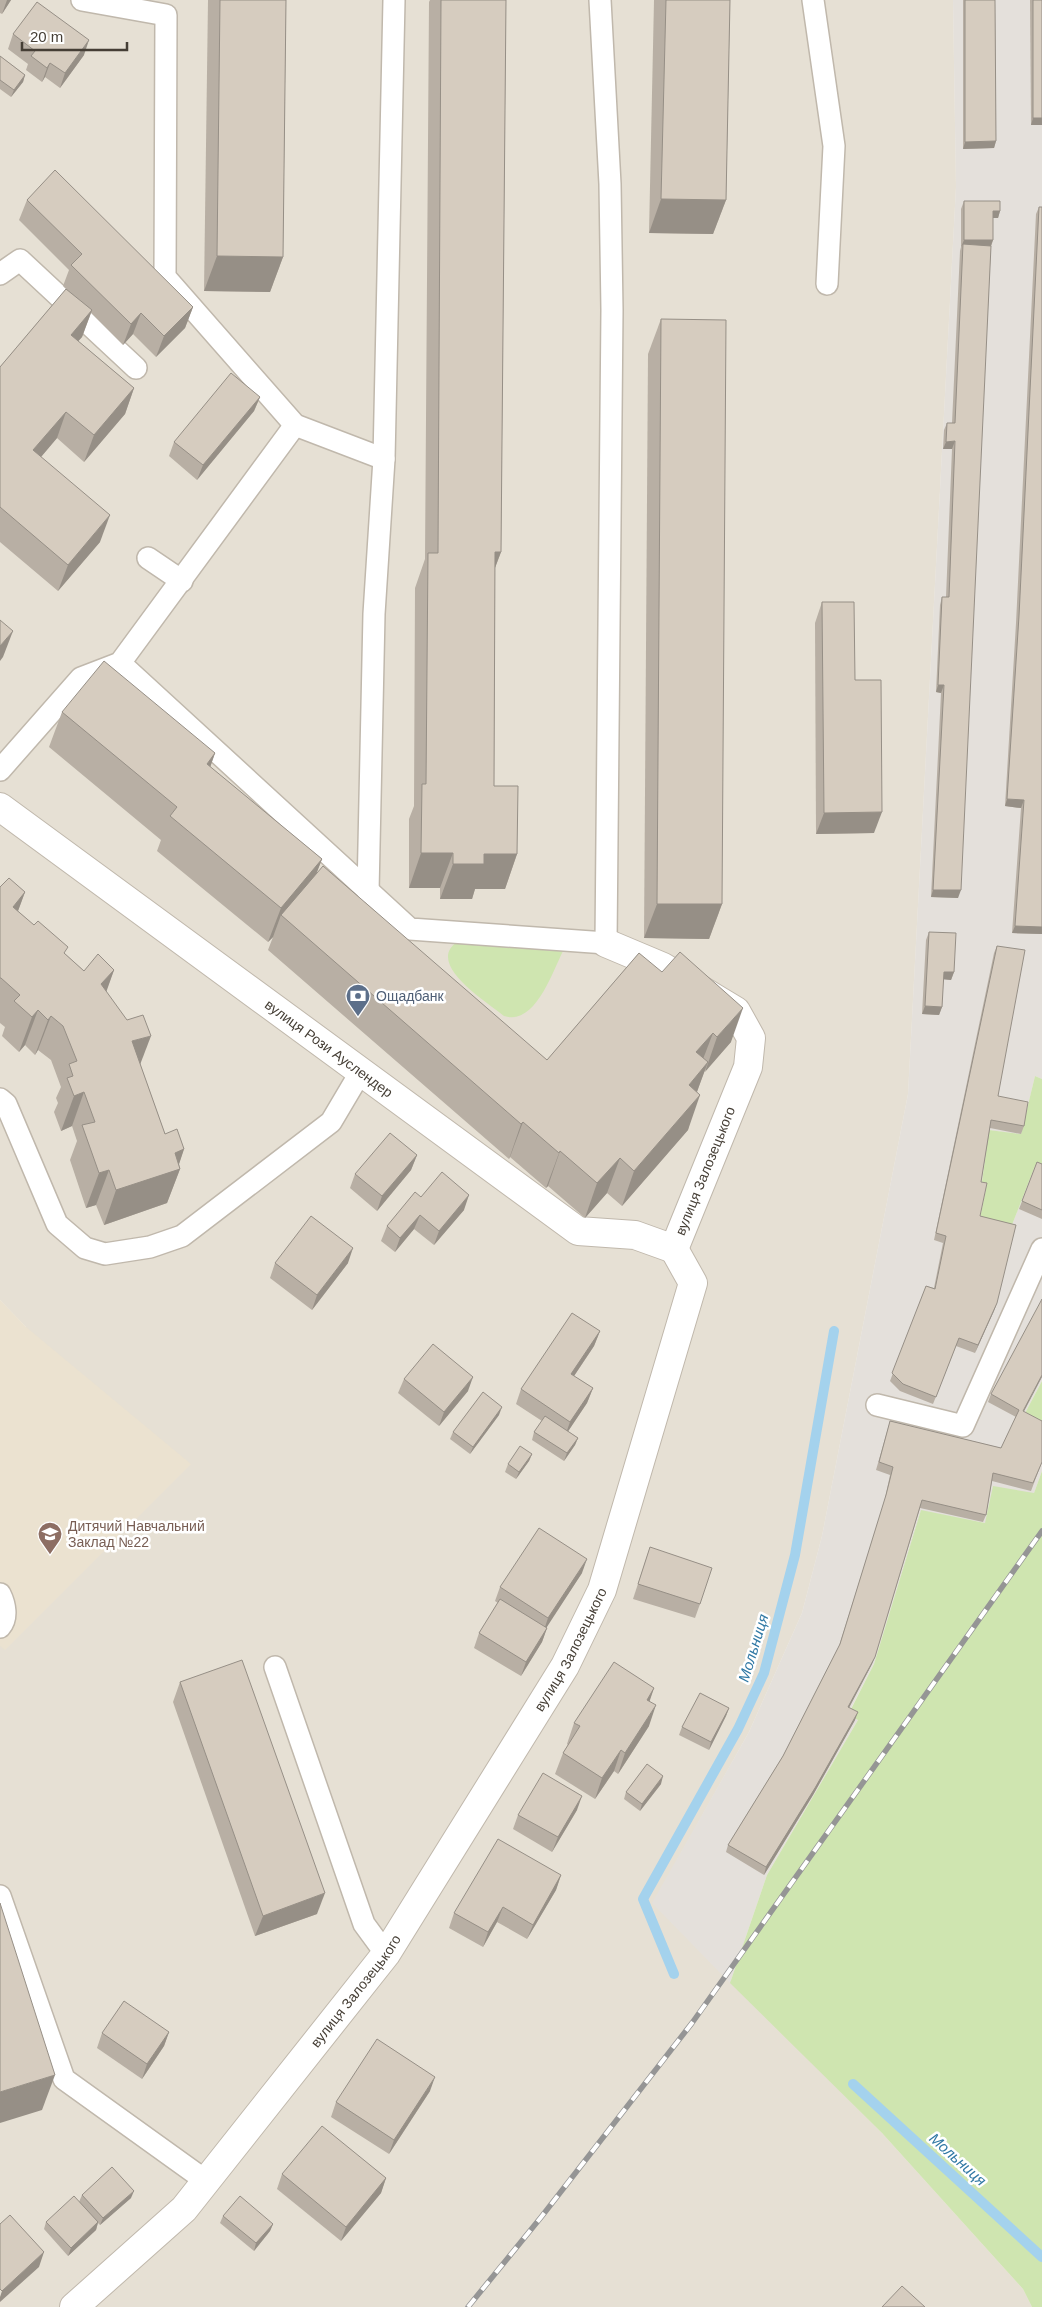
<svg xmlns="http://www.w3.org/2000/svg" width="1042" height="2307" font-family="Helvetica,sans-serif">
<rect width="100%" height="100%" fill="#f2eee6"/>
<polygon fill="#e6e0d4" points="0,0 953,0 956,187 908,1094 822,1536 802,1613 749,1732 653,1903 882,2133 1023,2289 1032,2307 0,2307 0,1351 26,1327 0,1300"/>
<polygon fill="#e4e0db" points="953,0 1042,0 1042,1079 1035,1076 1021,1135 989,1130 981,1189 986,1189 979,1222 1010,1230 1035,1165 1042,1169 1042,1381 1023,1417 1042,1426 1042,1471 1034,1493 985,1523 921,1511 874,1664 848,1714 858,1720 767,1875 730,1983 652,1903 749,1732 802,1613 822,1536 908,1094 956,187"/>
<polygon fill="#ebe2d0" points="0,1300 26,1327 191,1464 5,1650 0,1646"/>
<g fill="#cfe5b0">
<path d="M457,942L537,943L563,951C552,973 535,1026 504,1016C487,1002 425,964 457,942Z"/>
<polygon points="1035,1076 1042,1079 1042,1169 1035,1166 1010,1230 979,1223 986,1189 981,1189 989,1130 1021,1134"/>
<polygon points="1042,1381 1042,1426 1023,1417"/>
<polygon points="1042,1471 1042,2307 1032,2307 1023,2289 882,2133 730,1983 767,1875 858,1720 848,1715 874,1664 921,1510 985,1523 993,1486 1034,1493"/>
</g>
<g fill="none" stroke-linecap="round" stroke-linejoin="round">
<g stroke="#a4d2ed" stroke-width="10">
<polyline points="674,1974 643,1899 738,1729 764,1673 795,1555 834,1331"/>
<polyline points="853,2084 1042,2257"/>
</g>
<defs>
<g id="lane">
<polyline points="82,0 166,15 165,277 295,425 384,459"/>
<polyline points="813,0 834,146 827,284"/>
<polyline points="0,274 20,260 136,368"/>
<polyline points="148,558 182,581"/>
<polyline points="120,663 410,929 606,943 612,310 610,184 600,0"/>
<polyline points="0,770 81,678 120,663 295,425"/>
<polyline points="368,892 374,614 384,459 394,0"/>
<polyline points="0,1099 6,1104 57,1224 85,1248 105,1254 150,1247 182,1236 331,1122 360,1073"/>
<polyline points="877,1405 963,1426 1042,1249"/>
<path d="M0,1594C5,1604 8,1618 0,1627"/>
<polyline points="275,1667 364,1924 386,1954"/>
<polyline points="0,1896 64,2079 206,2181"/>
</g>
<g id="street">
<path id="s1" d="M0,807L578,1231L635,1235L674,1249"/>
<polyline points="606,943 663,967 736,1011 751,1038 748,1067 674,1249"/>
<path id="s2" d="M74,2307L184,2209L386,1954L565,1666L602,1590L693,1283L674,1249"/>
</g>
</defs>
<use href="#lane" stroke="#c0b8ac" stroke-width="24"/>
<use href="#street" stroke="#c0b8ac" stroke-width="30"/>
<use href="#lane" stroke="#fff" stroke-width="21"/>
<use href="#street" stroke="#fff" stroke-width="28"/>
<defs>
<polyline id="rail" points="468,2307 542,2216 692,2023 1042,1531"/>
</defs>
<use href="#rail" stroke="#959595" stroke-width="5.5"/>
<use href="#rail" stroke="#fff" stroke-width="4" stroke-dasharray="11" stroke-linecap="butt"/>
</g>
<g fill="#b8afa4">
<polygon points="0,0 11,0 2,14 0,13"/>
<polygon points="208,0 286,0 283,257 270,292 204,291"/>
<polygon points="430,0 506,0 501,552 495,568 494,786 517,854 505,889 475,889 472,899 440,899 440,888 409,888 409,819 414,806 415,588 425,559 429,2"/>
<polygon points="654,0 730,0 726,200 713,234 649,233"/>
<polygon points="963,0 995,0 996,141 994,148 963,149"/>
<polygon points="1030,0 1042,0 1042,125 1031,125"/>
<polygon points="13,34 84,55 60,88 45,77 42,82 26,70 28,64 8,49"/>
<polygon points="0,56 25,75 23,82 11,97 0,89"/>
<polygon points="27,200 193,307 185,328 156,357 133,334 123,345 91,313 82,337 78,341 134,388 125,414 84,462 57,438 41,457 100,542 58,591 0,542 0,367 66,289 63,286 69,270 19,220"/>
<polygon points="964,201 1000,211 998,218 993,218 993,240 991,247 958,898 931,897 941,693 936,692 940,605 942,597 946,597 952,449 943,449 944,430 947,423 952,423 960,251 961,247 961,209"/>
<polygon points="1039,207 1042,934 1012,933 1021,808 1005,806 1016,623 1036,214"/>
<polygon points="661,319 722,904 709,939 644,938 648,354"/>
<polygon points="260,397 254,411 197,480 169,456 174,442"/>
<polygon points="822,602 855,680 874,833 816,834 815,623"/>
<polygon points="62,712 215,753 210,767 322,859 316,874 547,1060 639,953 731,1042 704,1072 697,1092 688,1130 622,1206 607,1193 585,1218 548,1186 546,1188 510,1157 509,1159 268,950 273,937 268,942 157,851 161,840 49,747"/>
<polygon points="0,887 25,892 18,911 84,971 114,970 106,991 140,1064 165,1134 184,1149 179,1164 180,1169 167,1203 104,1225 96,1205 86,1208 70,1160 77,1141 72,1126 61,1131 54,1112 58,1103 56,1098 61,1087 51,1060 38,1050 35,1055 25,1045 19,1052 2,1036 5,1027 0,1023"/>
<polygon points="929,932 954,972 951,980 943,979 942,1007 939,1015 922,1014 926,940"/>
<polygon points="997,946 998,1096 1024,1126 1021,1134 990,1128 981,1182 980,1216 997,1303 975,1353 956,1346 933,1404 900,1391 890,1381 926,1286 934,1288 943,1243 934,1240 994,953"/>
<polygon points="417,1155 411,1170 377,1211 350,1188 355,1174"/>
<polygon points="1037,1162 1042,1164 1042,1219 1019,1209"/>
<polygon points="421,1197 464,1210 434,1245 414,1229 395,1252 381,1241 387,1226"/>
<polygon points="275,1263 348,1263 312,1310 270,1278"/>
<polygon points="600,1331 594,1346 574,1376 593,1388 587,1403 568,1431 578,1438 575,1445 564,1461 532,1440 534,1432 542,1421 516,1404 521,1389"/>
<polygon points="404,1379 468,1391 439,1426 398,1393"/>
<polygon points="991,1394 1024,1412 1042,1462 1031,1491 992,1481 986,1515 983,1522 920,1508 875,1657 872,1664 849,1708 855,1720 813,1795 764,1875 726,1852 728,1845 783,1756 839,1646 884,1503 890,1475 876,1470 890,1421 1001,1448 1016,1417 988,1402"/>
<polygon points="499,1415 470,1454 450,1439 453,1432"/>
<polygon points="532,1454 529,1461 516,1479 505,1472 508,1464"/>
<polygon points="650,1547 700,1604 695,1618 633,1599"/>
<polygon points="582,1573 546,1627 547,1628 542,1642 521,1676 474,1648 479,1633 498,1603 495,1601 500,1587"/>
<polygon points="180,1682 317,1914 255,1936 173,1702"/>
<polygon points="654,1688 649,1701 649,1726 618,1774 614,1771 595,1799 555,1774 563,1753 568,1745 567,1744 574,1723"/>
<polygon points="729,1708 726,1716 709,1750 679,1735 682,1727"/>
<polygon points="661,1784 640,1811 624,1799 626,1792"/>
<polygon points="577,1810 552,1852 513,1829 518,1815"/>
<polygon points="561,1875 556,1890 527,1939 497,1922 483,1947 449,1928 454,1913"/>
<polygon points="169,2032 164,2046 142,2079 97,2048 102,2033"/>
<polygon points="430,2091 389,2154 331,2117 336,2102"/>
<polygon points="282,2174 386,2178 381,2193 341,2241 277,2189"/>
<polygon points="82,2195 131,2198 100,2225 98,2223 96,2230 68,2256 44,2229 46,2222 79,2202"/>
<polygon points="223,2216 273,2224 270,2231 254,2251 220,2223"/>
</g>
<g fill="#968f86">
<polygon points="7,0 11,0 2,14"/>
<polygon points="89,40 84,55 60,88 65,73"/>
<polygon points="50,63 45,77 42,82 47,68"/>
<polygon points="25,75 23,82 11,97 14,90"/>
<polygon points="1033,118 1042,118 1042,125 1031,125"/>
<polygon points="996,141 994,148 963,149 965,142"/>
<polygon points="661,199 726,200 713,234 649,233"/>
<polygon points="993,211 1000,211 998,218 990,218"/>
<polygon points="964,240 993,240 990,248 963,244 961,247"/>
<polygon points="217,256 283,257 270,292 204,291"/>
<polygon points="193,307 185,328 156,357 164,336"/>
<polygon points="92,310 82,337 61,361 71,335"/>
<polygon points="141,313 133,334 123,345 131,324"/>
<polygon points="134,388 125,414 84,462 94,435"/>
<polygon points="260,397 254,411 197,480 203,465"/>
<polygon points="66,412 57,438 24,477 33,450"/>
<polygon points="955,441 952,449 943,449 946,442"/>
<polygon points="110,515 100,542 58,591 68,565"/>
<polygon points="495,552 501,552 488,586"/>
<polygon points="13,631 3,657 0,661 0,646"/>
<polygon points="938,685 944,685 941,693 936,692"/>
<polygon points="215,753 203,788 207,764"/>
<polygon points="1007,799 1024,800 1021,808 1005,806"/>
<polygon points="882,812 874,833 816,834 824,813"/>
<polygon points="421,853 453,853 440,888 409,888"/>
<polygon points="484,854 517,854 505,889 475,889 472,899 440,899 453,864"/>
<polygon points="322,859 309,893 281,915 273,937 268,942 281,908"/>
<polygon points="933,890 961,890 958,898 931,897"/>
<polygon points="25,892 12,927 13,907"/>
<polygon points="657,904 722,904 709,939 644,938"/>
<polygon points="1015,926 1042,927 1042,934 1012,933"/>
<polygon points="114,970 102,1004 101,984"/>
<polygon points="944,972 954,972 951,980 941,979"/>
<polygon points="925,1006 942,1007 939,1015 922,1014"/>
<polygon points="743,1008 731,1042 705,1072 717,1037"/>
<polygon points="38,1010 25,1045 19,1052 32,1017"/>
<polygon points="51,1016 38,1050 35,1055 48,1020"/>
<polygon points="713,1033 700,1067 696,1052"/>
<polygon points="151,1036 138,1070 132,1041"/>
<polygon points="708,1062 695,1097 689,1085"/>
<polygon points="84,1092 72,1126 61,1131 74,1096"/>
<polygon points="700,1095 688,1130 622,1206 634,1171"/>
<polygon points="523,1122 510,1157 509,1159 521,1124"/>
<polygon points="184,1149 177,1170 180,1169 167,1203 104,1225 116,1190 175,1153"/>
<polygon points="560,1151 548,1186 546,1188 559,1153"/>
<polygon points="417,1155 411,1170 377,1211 382,1196"/>
<polygon points="620,1158 607,1193 585,1218 597,1183"/>
<polygon points="109,1170 96,1205 86,1208 99,1173"/>
<polygon points="469,1195 464,1210 434,1245 439,1231"/>
<polygon points="420,1215 414,1229 395,1252 400,1238"/>
<polygon points="353,1248 348,1263 312,1310 317,1295"/>
<polygon points="997,1303 994,1311 975,1353 978,1345"/>
<polygon points="600,1331 594,1346 566,1388 571,1374"/>
<polygon points="1042,1375 1042,1377 1020,1419 1023,1411"/>
<polygon points="473,1377 468,1391 439,1426 444,1412"/>
<polygon points="593,1388 587,1403 565,1436 570,1422"/>
<polygon points="502,1407 499,1415 470,1454 473,1447"/>
<polygon points="578,1438 575,1445 564,1461 567,1453"/>
<polygon points="532,1454 529,1461 516,1479 519,1472"/>
<polygon points="587,1559 582,1573 543,1633 548,1618"/>
<polygon points="547,1628 542,1642 521,1676 526,1662"/>
<polygon points="875,1657 872,1664 845,1715 848,1707"/>
<polygon points="654,1688 647,1709 647,1700"/>
<polygon points="656,1705 649,1726 618,1774 625,1753"/>
<polygon points="729,1708 726,1716 709,1750 711,1742"/>
<polygon points="858,1712 855,1720 813,1795 764,1875 766,1867"/>
<polygon points="621,1750 614,1771 595,1799 602,1778"/>
<polygon points="663,1776 661,1784 640,1811 642,1804"/>
<polygon points="582,1796 577,1810 552,1852 558,1837"/>
<polygon points="561,1875 556,1890 527,1939 533,1925"/>
<polygon points="325,1893 317,1914 255,1936 263,1916"/>
<polygon points="503,1907 497,1922 483,1947 488,1932"/>
<polygon points="169,2032 164,2046 142,2079 147,2064"/>
<polygon points="55,2075 42,2110 0,2123 0,2092"/>
<polygon points="435,2077 430,2091 389,2154 394,2140"/>
<polygon points="386,2178 381,2193 341,2241 346,2227"/>
<polygon points="134,2191 131,2198 100,2225 103,2218"/>
<polygon points="98,2222 96,2230 68,2256 71,2248"/>
<polygon points="273,2224 270,2231 254,2251 256,2243"/>
<polygon points="44,2252 39,2267 0,2302 0,2297 2,2291"/>
</g>
<g fill="#d6ccbf" stroke="#968f86">
<polygon points="220,0 286,0 283,257 217,256"/>
<polygon points="441,0 506,0 501,552 495,552 494,786 518,786 517,854 484,854 484,864 453,864 453,853 421,853 422,784 426,784 428,553 438,553"/>
<polygon points="666,0 730,0 726,200 661,199"/>
<polygon points="965,0 995,0 996,141 965,142"/>
<rect x="1033" y="0" width="9" height="118"/>
<polygon points="37,2 89,40 65,73 50,63 47,68 31,56 35,51 13,34"/>
<polygon points="0,56 25,75 14,90 0,80"/>
<polygon points="55,170 193,307 164,336 141,313 131,324 71,265 82,254 27,200"/>
<polygon points="964,201 1000,201 1000,211 993,211 993,240 964,240"/>
<polygon points="1039,207 1042,207 1042,927 1015,926 1024,800 1007,799 1019,616"/>
<polygon points="963,244 991,246 961,890 933,890 944,685 938,685 942,597 949,597 955,441 946,442 947,423 955,423"/>
<polygon points="66,289 92,310 71,335 134,388 94,435 66,412 33,450 110,515 68,565 0,507 0,367"/>
<polygon points="661,319 726,320 722,904 657,904"/>
<polygon points="231,373 260,397 203,465 174,442"/>
<polygon points="822,602 854,602 855,680 881,680 882,812 824,813"/>
<polygon points="0,620 13,631 0,646"/>
<polygon points="104,661 215,753 207,764 322,859 281,908 170,816 177,807 62,712"/>
<polygon points="323,866 547,1060 639,953 662,972 680,952 743,1008 717,1037 713,1033 696,1052 708,1062 689,1085 700,1095 634,1171 620,1158 597,1183 560,1151 559,1153 523,1122 521,1124 281,915"/>
<polygon points="9,878 25,892 13,907 34,925 38,921 68,947 64,953 84,971 98,954 114,970 101,984 127,1020 143,1015 151,1036 132,1041 165,1134 177,1129 184,1149 175,1153 180,1169 116,1190 109,1170 99,1173 82,1125 95,1122 84,1092 74,1096 67,1078 73,1076 69,1064 77,1061 63,1026 51,1016 48,1020 38,1010 32,1017 14,1001 20,995 1,978 0,978 0,887"/>
<polygon points="929,932 956,933 954,972 944,972 942,1007 925,1006"/>
<polygon points="997,946 1025,950 998,1096 1028,1102 1024,1126 991,1120 981,1182 987,1183 980,1216 1016,1225 997,1303 978,1345 959,1338 936,1397 903,1384 892,1373 926,1286 935,1289 946,1236 936,1233"/>
<polygon points="390,1133 417,1155 382,1196 355,1174"/>
<polygon points="1037,1162 1042,1164 1042,1210 1022,1201"/>
<polygon points="442,1172 469,1195 439,1231 420,1215 400,1238 387,1226 415,1192 421,1197"/>
<polygon points="311,1216 353,1248 317,1295 275,1263"/>
<polygon points="1042,1299 1042,1375 1023,1411 1042,1421 1042,1462 1033,1483 993,1473 986,1515 922,1500 875,1657 848,1707 858,1712 815,1788 766,1867 728,1845 783,1756 840,1644 886,1495 893,1467 879,1462 890,1421 1001,1448 1019,1410 991,1394"/>
<polygon points="572,1313 600,1331 571,1374 593,1388 570,1422 521,1389"/>
<polygon points="433,1344 473,1377 444,1412 404,1379"/>
<polygon points="483,1392 502,1407 473,1447 453,1432"/>
<polygon points="545,1416 578,1438 567,1453 534,1432"/>
<polygon points="520,1446 532,1454 519,1472 508,1464"/>
<polygon points="539,1528 587,1559 548,1618 500,1587"/>
<polygon points="650,1547 712,1568 700,1604 638,1584"/>
<polygon points="500,1599 547,1628 526,1662 479,1633"/>
<polygon points="242,1660 325,1893 263,1916 180,1682"/>
<polygon points="614,1662 654,1688 647,1700 656,1705 625,1753 621,1750 602,1778 563,1753 580,1726 574,1723"/>
<polygon points="700,1693 729,1708 711,1742 682,1727"/>
<polygon points="647,1764 663,1776 642,1804 626,1792"/>
<polygon points="543,1773 582,1796 558,1837 518,1815"/>
<polygon points="498,1839 561,1875 533,1925 503,1907 488,1932 454,1913"/>
<polygon points="0,1903 55,2075 0,2092"/>
<polygon points="124,2001 169,2032 147,2064 102,2033"/>
<polygon points="377,2039 435,2077 394,2140 336,2102"/>
<polygon points="322,2126 386,2178 346,2227 282,2174"/>
<polygon points="112,2167 134,2191 103,2218 82,2195"/>
<polygon points="74,2196 98,2222 71,2248 46,2222"/>
<polygon points="240,2196 273,2224 256,2243 223,2216"/>
<polygon points="10,2215 44,2252 2,2291 0,2289 0,2224"/>
<polygon points="902,2286 925,2307 882,2307"/>
</g>
<defs>
<symbol id="bank-pin" viewBox="-11 -11 22 30"><path d="M0 17L-7.5 6A9.5 9.5 0 1 1 7.5 6Z" fill="#5c6f8a" stroke="#fff"/><path d="M-6-4H6V4H-6ZM0-2.3a2.3 2.3 0 1 0 0 4.6a2.3 2.3 0 1 0 0-4.6Z" fill="#fff"/></symbol>
<symbol id="school-pin" viewBox="-11 -11 22 30"><path d="M0 17L-7.5 6A9.5 9.5 0 1 1 7.5 6Z" fill="#8d6e63" stroke="#fff"/><path d="M0-5L7-2L0 1L-7-2ZM-4 1L0 2.5L4 1V4Q0 6-4 4Z" fill="#fff"/></symbol>
</defs>
<g fill-rule="evenodd">
<use href="#bank-pin" x="344" y="982" width="28" height="38"/>
<use href="#school-pin" x="36" y="1520" width="28" height="38"/>
</g>
<g text-anchor="middle" dominant-baseline="central" stroke-width="5" stroke-linejoin="round" paint-order="stroke">
<g font-size="14" fill="#4e5e75" stroke="#fff" text-anchor="start">
<text x="376" y="996">Ощадбанк</text>
</g>
<g font-size="14" fill="#453e35" stroke="#fff">
<text stroke="none"><textPath href="#s1" startOffset="408">вулиця Рози Ауслендер</textPath></text>
<text transform="translate(705 1171) rotate(-68)">вулиця Залозецького</text>
<text stroke="none"><textPath href="#s2" startOffset="829">вулиця Залозецького</textPath></text>
<text stroke="none"><textPath href="#s2" startOffset="425">вулиця Залозецького</textPath></text>
</g>
<g font-size="14" fill="#785e54" stroke="#fff" text-anchor="start">
<text x="68" y="1526">Дитячий Навчальний<tspan x="68" dy="16">Заклад №22</tspan></text>
</g>
<g font-size="15" font-style="italic" fill="#3179a5" stroke="#fff">
<text transform="translate(753 1648) rotate(-73)">Мольниця</text>
<text transform="translate(958 2159) rotate(42)">Мольниця</text>
</g>
</g>
<path d="M22 42v8h105v-8" fill="none" stroke="#453e35" stroke-width="2.5"/>
<text x="30" y="42" font-size="15" fill="#453e35" stroke="#ffffff" stroke-width="4" paint-order="stroke">20 m</text>
</svg>
